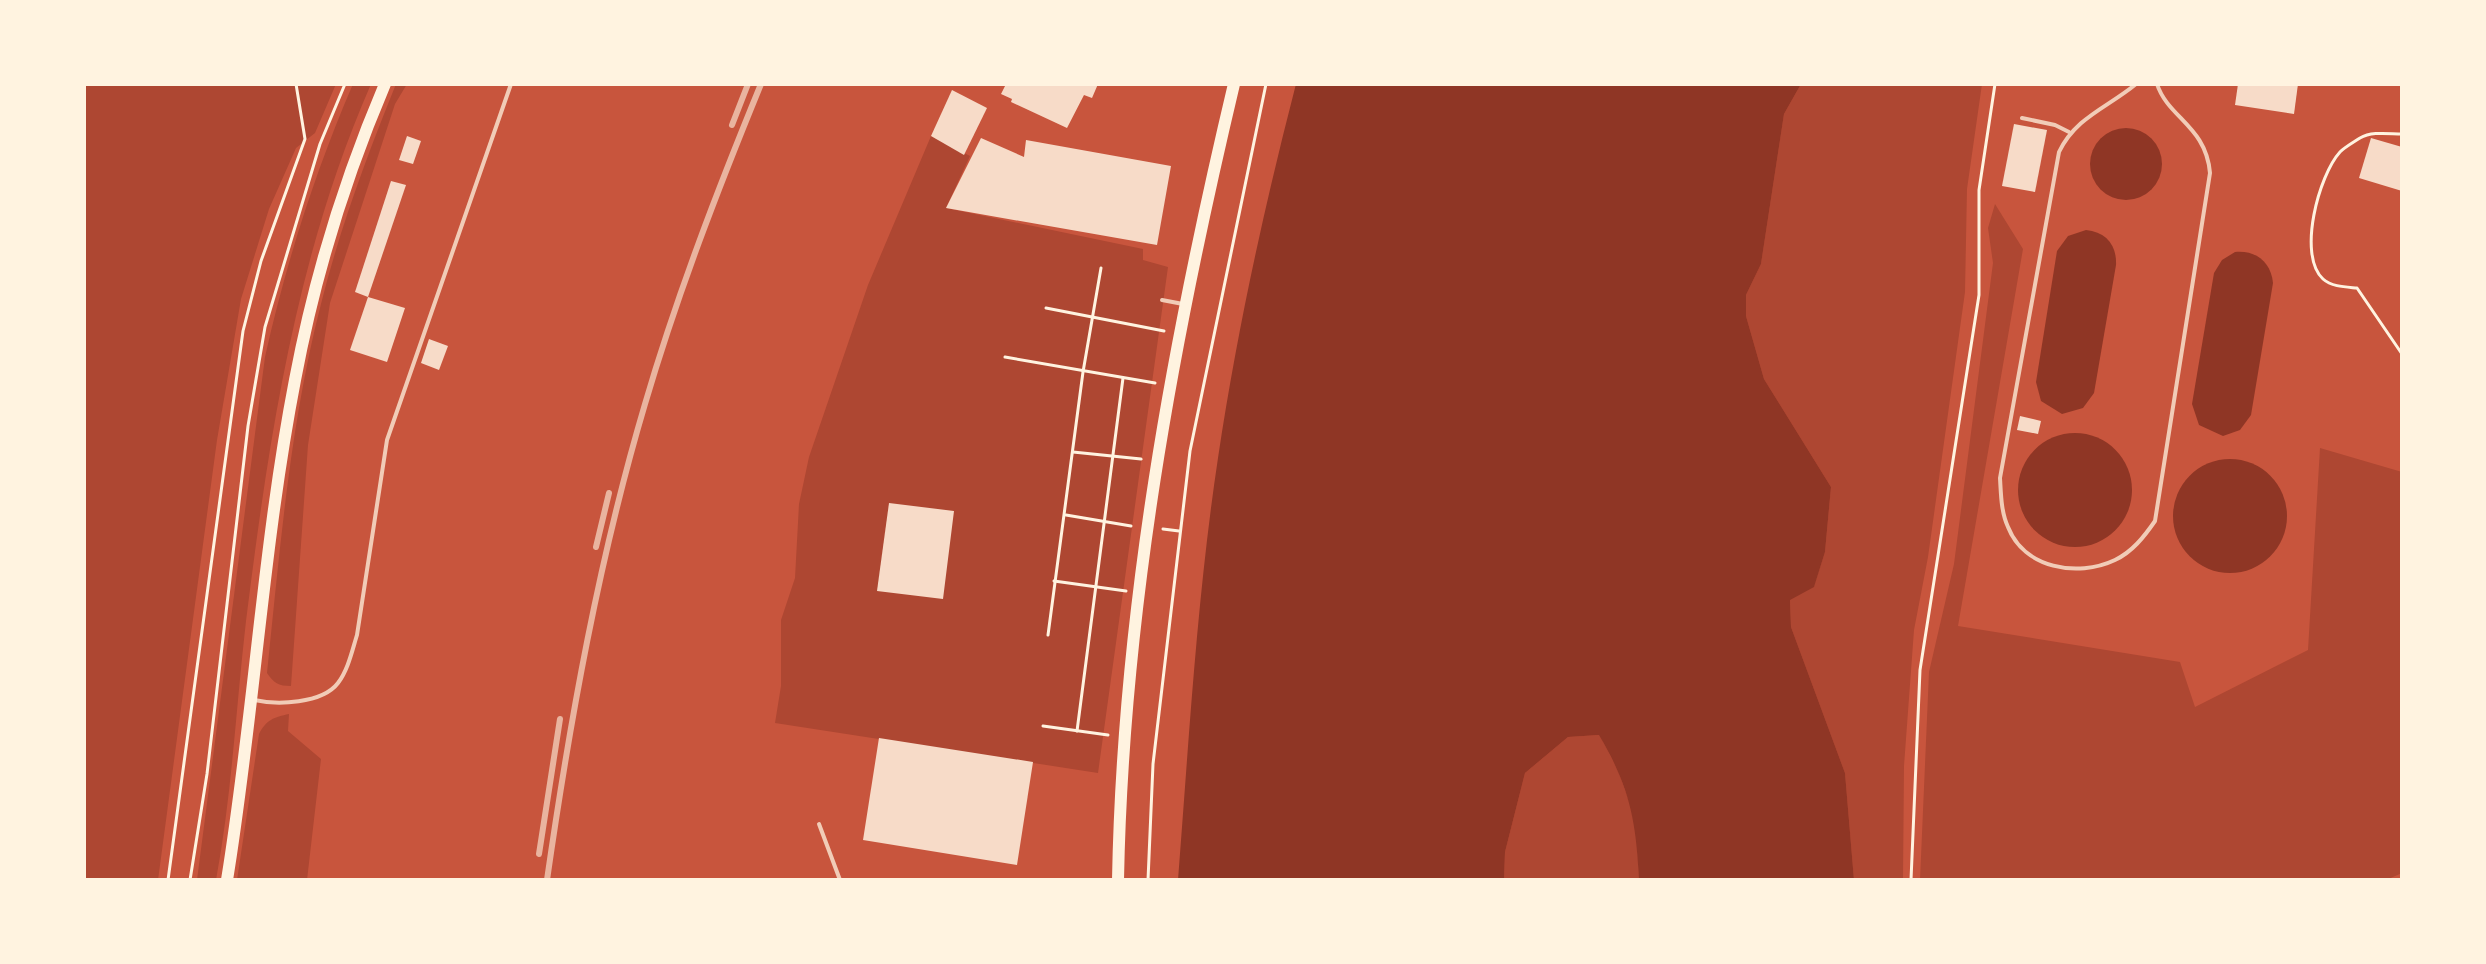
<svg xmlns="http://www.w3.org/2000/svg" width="2486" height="964" font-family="Spectral,serif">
<rect width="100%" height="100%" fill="#c8553d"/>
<g fill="#ae4732">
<polygon points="84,84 336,84 315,133 296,148 269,209 241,299 217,440 158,880 84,880"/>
<path d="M353,84H371C296,255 269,437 246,621C236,707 232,794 216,880H197L265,357C286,263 315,172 353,84Z"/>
<path d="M396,84H407L395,104L330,303L308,445L291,686C278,686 274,683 267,673C280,549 290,424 321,304C340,228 367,156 396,84Z"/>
<polygon points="1801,84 1982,84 1967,189 1965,292 1928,557 1914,630 1904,766 1903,880 1854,880 1845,773 1791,627 1790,599 1814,586 1825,552 1831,487 1764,379 1746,316 1746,295 1761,264 1784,114"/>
<polygon points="931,136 970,156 946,208 1143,249 1143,260 1168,267 1098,773 775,723 781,686 781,620 795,578 799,504 809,457 868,285"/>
<polygon points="1995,204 2023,249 1958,626 2180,662 2195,707 2308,650 2320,448 2402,472 2402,873 2386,880 1920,880 1929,672 1954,564 1993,263 1988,228"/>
<path d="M289,714L288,731L321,759L307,880H237L259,734C266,720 274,717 289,714Z"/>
<polygon points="1600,735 1619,773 1636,821 1639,880 1504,880 1505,852 1525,773 1568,737"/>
</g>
<g fill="#8f3625">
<path d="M1296,84H1801L1784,114L1761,264L1746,295V316L1764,379L1831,487L1825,552L1814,587L1790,600L1791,627L1845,773L1854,880H1639C1636,820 1630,788 1599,735L1568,737L1525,773L1505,852L1504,880H1178C1189,739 1197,597 1218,458C1237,331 1264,208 1296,84Z"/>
<circle cx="2126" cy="164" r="36"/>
<path d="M2086,230C2106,232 2117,245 2116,265L2094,393L2083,408L2062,414L2041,401L2036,382L2057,251L2068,236Z"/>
<path d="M2235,252C2256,250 2271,262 2273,283L2251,415L2240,430L2223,436L2199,425L2192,404L2214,273L2222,260Z"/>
<circle cx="2075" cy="490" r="57"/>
<circle cx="2230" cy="516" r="57"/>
</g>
<g fill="#f7dbc8">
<polygon points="1006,84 1098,84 1092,98 1084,95 1067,128 1011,102 1012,99 1001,94"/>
<polygon points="2238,84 2298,84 2294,114 2235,105"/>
<polygon points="952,90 987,108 964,155 931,136"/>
<polygon points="2014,124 2047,130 2035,192 2002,186"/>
<polygon points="407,136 421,141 413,164 399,160"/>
<polygon points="981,138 1024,157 1026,140 1171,166 1157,245 946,208"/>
<polygon points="2371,138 2402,147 2402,191 2359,178"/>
<polygon points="391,181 406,185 368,297 355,292"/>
<polygon points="368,297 405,308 387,362 350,350"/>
<polygon points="429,339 448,346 439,370 421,363"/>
<polygon points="2020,416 2041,421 2038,434 2017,430"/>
<polygon points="889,503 954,511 943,599 877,591"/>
<polygon points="879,738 1033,762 1017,865 863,840"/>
</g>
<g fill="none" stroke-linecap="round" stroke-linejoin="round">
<g stroke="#fff3e0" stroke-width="3">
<path d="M2402,134C2389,134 2372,131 2360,138C2354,142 2345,147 2340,152C2319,175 2297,255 2323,279C2332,287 2346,287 2357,288L2402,354"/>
<polyline points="1046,308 1164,331"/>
<polyline points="1005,357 1155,383"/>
<polyline points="1073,452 1141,459"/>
<polyline points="1066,515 1131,526"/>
<polyline points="1163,529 1179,531"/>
<polyline points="1054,581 1126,591"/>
<polyline points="1048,635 1083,372 1101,268"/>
<polyline points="1043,726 1108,735"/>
<polyline points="1077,731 1123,378"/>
<polyline points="168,880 243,331 261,261 305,139 296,84"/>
<polyline points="190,880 207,774 248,426 265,327 320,144 345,84"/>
<polyline points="1148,880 1153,764 1190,451 1266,84"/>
<polyline points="1911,880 1920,670 1979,295 1979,190 1995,84"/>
</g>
<g stroke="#f1ccb7" stroke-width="4">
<path d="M2136,84C2107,108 2076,117 2059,152L2000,478C2001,494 2001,512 2008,527C2024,568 2077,578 2115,560C2132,552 2144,537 2155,521L2210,173C2206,126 2168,118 2157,84"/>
<polyline points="2022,118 2055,125 2069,132"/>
<polyline points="1162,300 1183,304"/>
<path d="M254,700C277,705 322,704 338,683C348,670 352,651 357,635L387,440L511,84"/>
<polyline points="819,824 840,880"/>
</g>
<g stroke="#fff3e0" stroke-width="12">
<path d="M227,880C254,714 263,545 295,380C314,279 345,178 385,84"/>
<path d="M1118,880C1123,612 1172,345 1234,84"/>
</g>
<g stroke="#e9b49f" stroke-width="6">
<polyline points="732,125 748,84"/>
<polyline points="596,547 609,493"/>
<polyline points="539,854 560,719"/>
<path d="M547,880C570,720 599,559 645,404C677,295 718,189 761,84"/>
</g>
</g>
<rect width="2486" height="964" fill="none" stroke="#fff3e0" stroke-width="172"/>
</svg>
